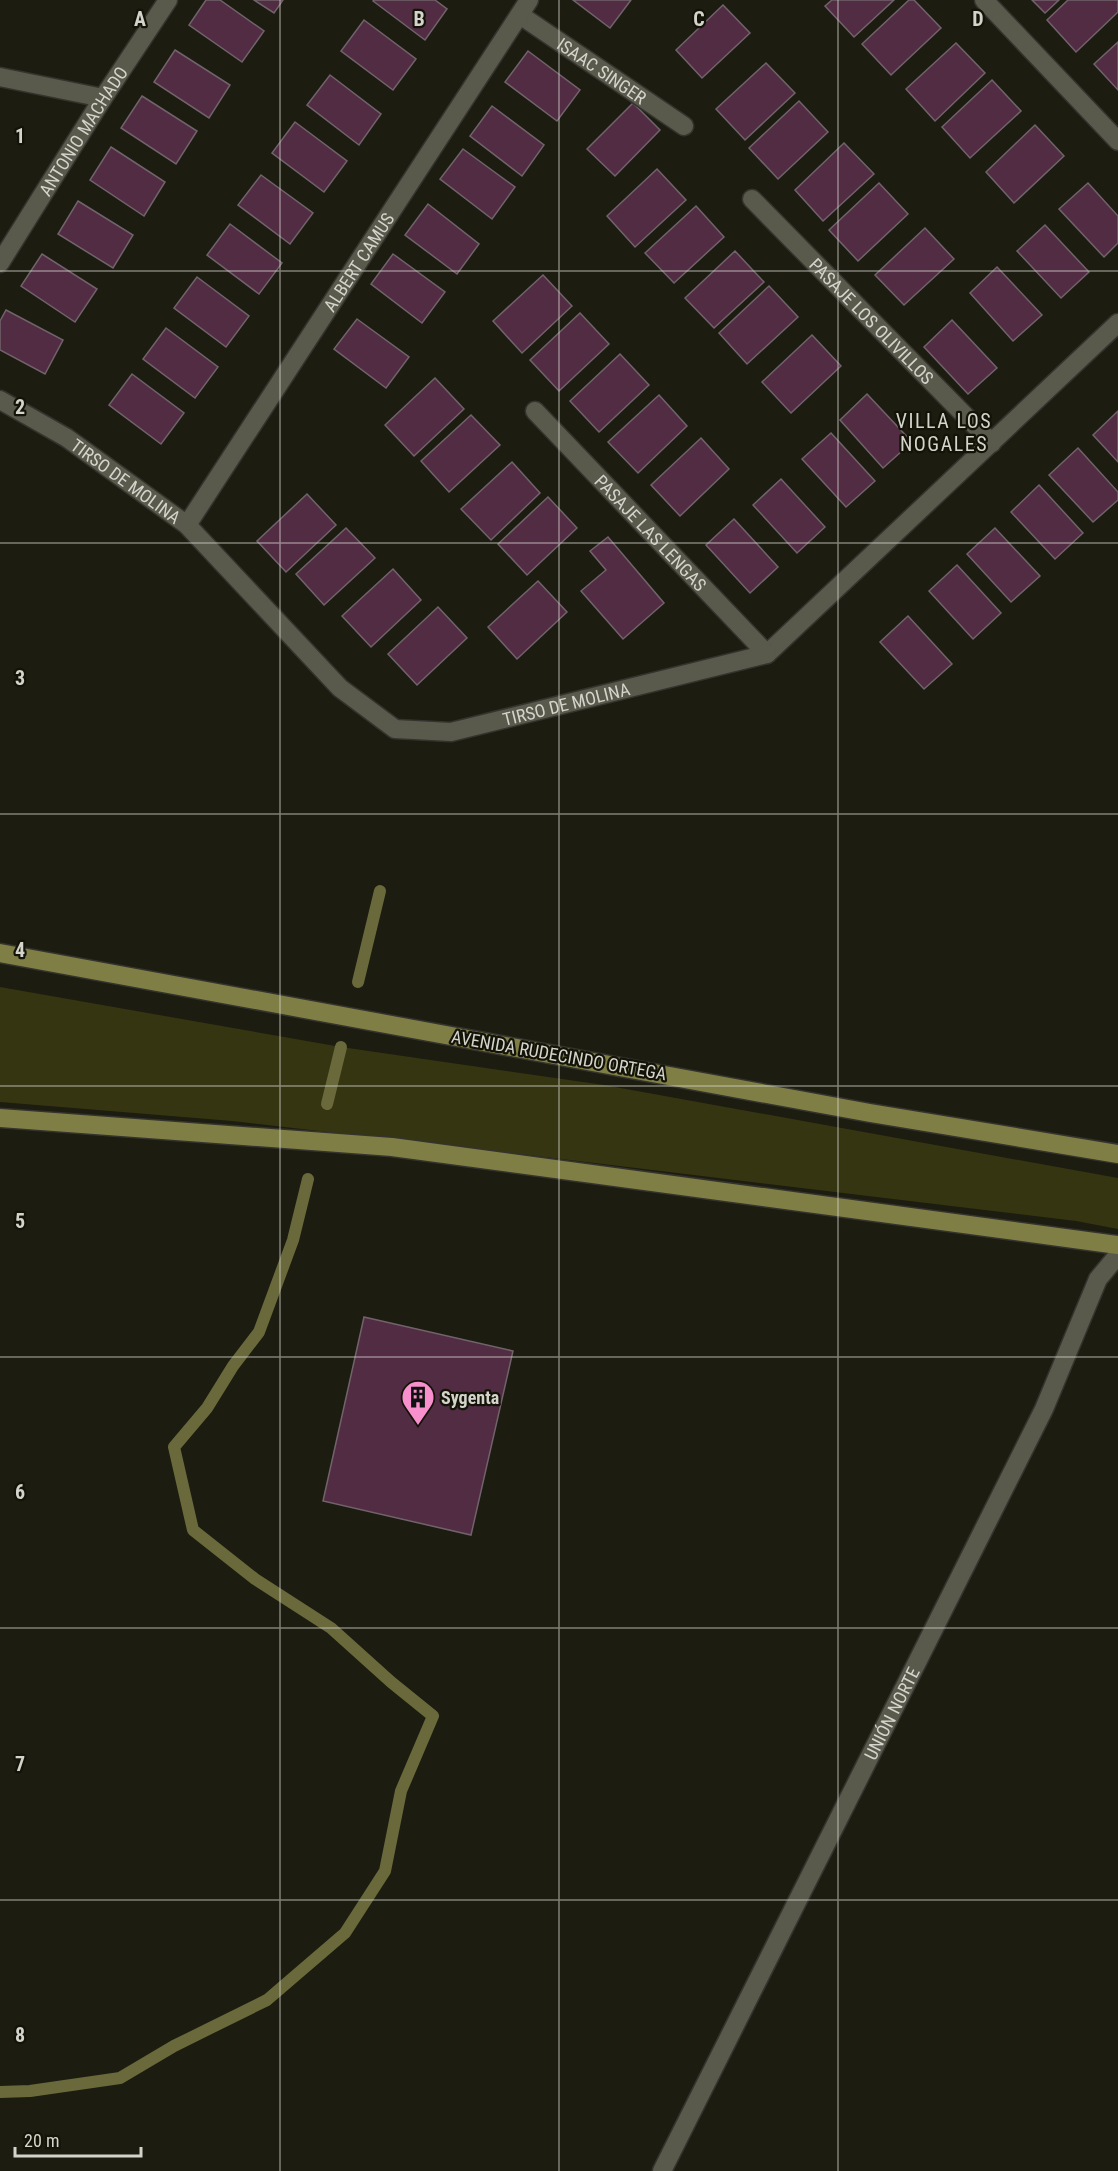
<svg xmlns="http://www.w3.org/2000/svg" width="1118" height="2171" font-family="'Roboto Condensed',sans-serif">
<rect width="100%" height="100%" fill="#1c1c10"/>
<polygon fill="#353512" points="0,987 341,1047 604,1085 1118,1178 1118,1229 1076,1221 553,1158 232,1121 0,1102"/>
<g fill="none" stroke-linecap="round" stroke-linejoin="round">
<g stroke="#69693b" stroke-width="12">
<polyline points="358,982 380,891"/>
<polyline points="327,1104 341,1047"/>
<polyline points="0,2092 30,2091 120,2078 174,2046 267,2000 345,1933 385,1871 401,1791 433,1716 391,1682 331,1628 255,1579 193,1530 174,1447 207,1408 233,1366 259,1332 293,1240 308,1179"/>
</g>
</g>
<g fill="#522c43" stroke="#71636b" stroke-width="1.5">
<polygon points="206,0 220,0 264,31 242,62 189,25"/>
<polygon points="254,0 283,0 274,13"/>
<polygon points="374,0 435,0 447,9 425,40 373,1"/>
<polygon points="573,0 631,0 610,28"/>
<polygon points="832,0 894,0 854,37 825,6"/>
<polygon points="909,0 914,0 941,28 891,75 862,44"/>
<polygon points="1032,0 1059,0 1045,13"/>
<polygon points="1068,0 1118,0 1118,12 1076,52 1047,20"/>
<polygon points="723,5 750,33 702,78 676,50"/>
<polygon points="364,20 416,59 393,90 341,51"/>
<polygon points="1118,42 1118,90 1094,64"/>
<polygon points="956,43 985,73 935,121 906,89"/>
<polygon points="175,50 230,85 209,118 154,82"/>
<polygon points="528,51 580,90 557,121 505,82"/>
<polygon points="766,63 795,93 745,140 716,109"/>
<polygon points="330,75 381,114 359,145 307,105"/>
<polygon points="992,80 1021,111 970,158 942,127"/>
<polygon points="142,96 197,131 176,164 121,128"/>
<polygon points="799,101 828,132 778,179 749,148"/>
<polygon points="633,103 660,130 615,176 587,149"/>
<polygon points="492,106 544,145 522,176 470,136"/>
<polygon points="295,122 347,161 324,192 272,153"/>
<polygon points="1035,125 1064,156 1014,203 986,172"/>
<polygon points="844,143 874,174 823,221 795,190"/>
<polygon points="111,147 165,182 144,216 90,180"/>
<polygon points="463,149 515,187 492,219 440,179"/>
<polygon points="657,169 686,200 635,247 607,216"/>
<polygon points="261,175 313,213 290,244 238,205"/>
<polygon points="879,183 908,214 858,261 829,230"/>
<polygon points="1088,183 1118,216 1118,243 1104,257 1059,209"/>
<polygon points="78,201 133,235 113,268 58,234"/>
<polygon points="428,204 479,244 457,274 405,235"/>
<polygon points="696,206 724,237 674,283 645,253"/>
<polygon points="230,224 282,263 259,294 207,255"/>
<polygon points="1045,225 1089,272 1061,298 1017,251"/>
<polygon points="925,228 954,259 904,305 875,275"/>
<polygon points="735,251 764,282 714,328 685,298"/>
<polygon points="42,254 97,289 75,322 21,286"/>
<polygon points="393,254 445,292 422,323 371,284"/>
<polygon points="997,267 1042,315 1013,341 970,293"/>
<polygon points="543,275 572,306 522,353 493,321"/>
<polygon points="197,277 249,316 226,347 174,308"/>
<polygon points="769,286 798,317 747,364 719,333"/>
<polygon points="6,310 63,340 45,374 0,350 0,321"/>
<polygon points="580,313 609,344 559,391 530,360"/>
<polygon points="357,319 409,357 386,388 334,349"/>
<polygon points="952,320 997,368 968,394 924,347"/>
<polygon points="166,328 218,367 195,398 143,359"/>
<polygon points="812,335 841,366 791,413 762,382"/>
<polygon points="620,354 649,385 599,432 570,401"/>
<polygon points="132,374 184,413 161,444 109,405"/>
<polygon points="435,378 464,409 414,456 385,425"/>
<polygon points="867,394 912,442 883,468 840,420"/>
<polygon points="659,395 687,426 638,473 608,442"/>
<polygon points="1118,411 1118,462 1093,435"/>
<polygon points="471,415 500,445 449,492 421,461"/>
<polygon points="831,433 875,481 846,507 802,459"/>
<polygon points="701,438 729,469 680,516 651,485"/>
<polygon points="1078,448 1118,492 1118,500 1093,522 1049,475"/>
<polygon points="512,462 540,493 491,540 461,509"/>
<polygon points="781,479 825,527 797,553 753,505"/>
<polygon points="1039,485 1083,533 1055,559 1011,512"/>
<polygon points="307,494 336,525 286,572 257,541"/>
<polygon points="548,497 577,528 527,575 498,544"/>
<polygon points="734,519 778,567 750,593 706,545"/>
<polygon points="346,528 375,558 324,605 296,574"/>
<polygon points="995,528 1040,576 1011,602 967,554"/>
<polygon points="608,537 664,603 623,639 581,591 606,570 590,551"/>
<polygon points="957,565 1001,613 973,639 929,591"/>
<polygon points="393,569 421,600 371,647 342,616"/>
<polygon points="538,581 567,612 517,659 488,627"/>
<polygon points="438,607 467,638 417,685 388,654"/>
<polygon points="908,616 952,664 924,689 880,642"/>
<polygon points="364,1317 513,1351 471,1535 323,1501"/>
</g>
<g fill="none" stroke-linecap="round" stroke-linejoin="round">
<defs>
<g id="street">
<polyline points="984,0 1118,141"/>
<path id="s1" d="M520,15L684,126"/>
<polyline points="0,77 103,98"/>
<path id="s2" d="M752,199L992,443"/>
<path id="s3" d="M0,263L103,98L168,0"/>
<path id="s4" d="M0,400L67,438L187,525L340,688L395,729L451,732L767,654L1118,323"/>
<path id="s5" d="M535,411L767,654"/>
<path id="s6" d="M187,525L529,0"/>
<path id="s7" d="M662,2171L1044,1409L1098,1279L1118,1255"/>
</g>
<g id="primary">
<polyline points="0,953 870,1113 1118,1154"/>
<polyline points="0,1118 392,1147 1118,1245"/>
</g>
</defs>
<use href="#street" stroke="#34332e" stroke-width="21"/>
<use href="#primary" stroke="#34332e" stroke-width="21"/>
<use href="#street" stroke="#59594c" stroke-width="18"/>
<use href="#primary" stroke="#7e7e45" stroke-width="18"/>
</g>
<path fill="none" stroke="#d4d4cc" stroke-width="1.5" stroke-opacity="0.55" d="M280,0V2171M559,0V2171M838,0V2171M0,271H1118M0,543H1118M0,814H1118M0,1086H1118M0,1357H1118M0,1628H1118M0,1900H1118"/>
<defs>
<symbol id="building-pin" viewBox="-11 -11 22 30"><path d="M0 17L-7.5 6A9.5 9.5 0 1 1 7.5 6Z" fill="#f790cd" stroke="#131308"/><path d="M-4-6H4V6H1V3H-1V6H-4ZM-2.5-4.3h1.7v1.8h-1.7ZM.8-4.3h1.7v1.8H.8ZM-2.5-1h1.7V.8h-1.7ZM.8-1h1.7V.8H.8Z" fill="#111"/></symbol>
</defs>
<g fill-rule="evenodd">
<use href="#building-pin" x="399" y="1378" width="38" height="52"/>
</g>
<g text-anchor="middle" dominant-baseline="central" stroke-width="4.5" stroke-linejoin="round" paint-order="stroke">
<g font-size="18" fill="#d4d4cc" stroke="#131308">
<text stroke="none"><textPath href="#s1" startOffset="99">ISAAC SINGER</textPath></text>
<text stroke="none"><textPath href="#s3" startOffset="156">ANTONIO MACHADO</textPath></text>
<text stroke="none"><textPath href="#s6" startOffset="314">ALBERT CAMUS</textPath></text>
<text stroke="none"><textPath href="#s2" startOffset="171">PASAJE LOS OLIVILLOS</textPath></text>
<text stroke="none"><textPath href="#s4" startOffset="150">TIRSO DE MOLINA</textPath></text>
<text stroke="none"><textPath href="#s5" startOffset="168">PASAJE LAS LENGAS</textPath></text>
<text stroke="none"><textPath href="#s4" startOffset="692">TIRSO DE MOLINA</textPath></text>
<text transform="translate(559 1055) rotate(10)">AVENIDA RUDECINDO ORTEGA</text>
<text stroke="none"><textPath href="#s7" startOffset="512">UNIÓN NORTE</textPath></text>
</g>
<g font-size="18" font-weight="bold" fill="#d4d4cc" stroke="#131308" text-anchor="start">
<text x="441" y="1397">Sygenta</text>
</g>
<g font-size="20" letter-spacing="1.5" fill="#d4d4cc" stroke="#131308">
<text x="944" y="421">VILLA LOS<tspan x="944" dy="23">NOGALES</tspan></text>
</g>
</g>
<g font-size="20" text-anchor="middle" font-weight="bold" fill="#d4d4cc" stroke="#131308" stroke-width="4.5" stroke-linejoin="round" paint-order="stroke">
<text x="140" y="26">A</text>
<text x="419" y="26">B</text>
<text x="699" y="26">C</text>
<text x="978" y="26">D</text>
<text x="20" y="143">1</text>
<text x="20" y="414">2</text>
<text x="20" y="685">3</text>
<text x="20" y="957">4</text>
<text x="20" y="1228">5</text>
<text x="20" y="1499">6</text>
<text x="20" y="1771">7</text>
<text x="20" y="2042">8</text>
</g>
<path d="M15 2147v9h126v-9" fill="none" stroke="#d4d4cc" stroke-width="3"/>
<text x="24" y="2147" font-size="18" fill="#d4d4cc" stroke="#131308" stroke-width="4.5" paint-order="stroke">20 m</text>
</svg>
